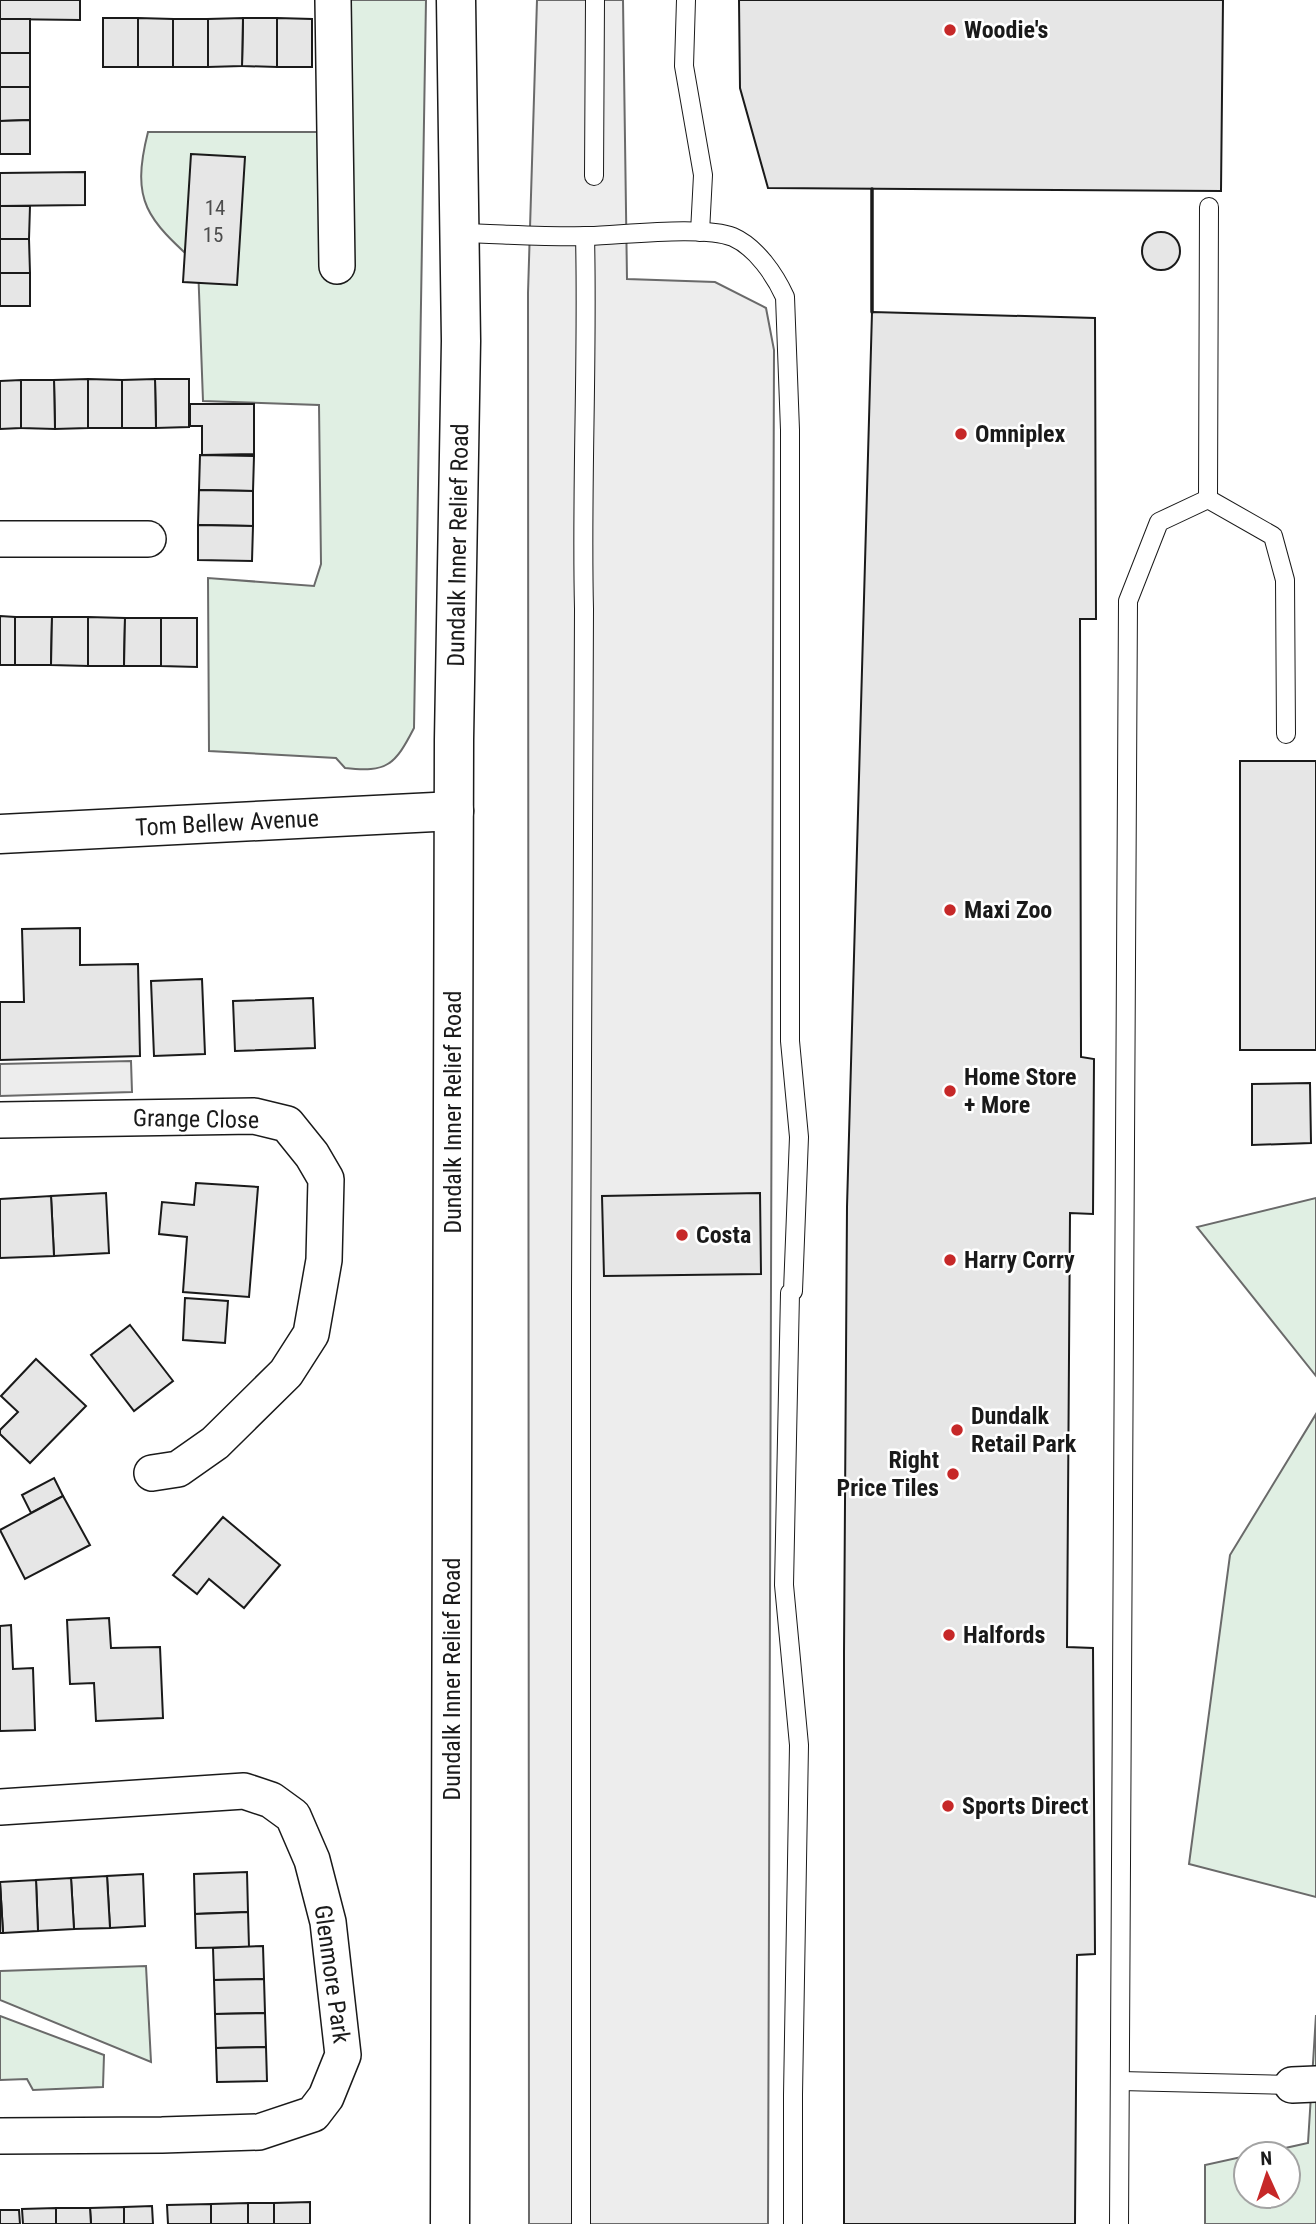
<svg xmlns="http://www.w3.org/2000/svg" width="1316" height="2224" font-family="'Roboto Condensed',sans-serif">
<rect width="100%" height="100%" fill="#fff"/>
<g fill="#e0efe3" stroke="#6a6a6a" stroke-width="2">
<path d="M324,0H426L414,728C395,765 387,773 345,768L336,758L209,751L208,578L314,586L321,564L319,405L203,401L198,265C148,219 130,203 148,132H323Z"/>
<polygon points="1316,1198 1316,1376 1197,1227"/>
<polygon points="1316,1414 1316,1897 1189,1864 1230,1555"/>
<polygon points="146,1966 151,2062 0,2000 0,1971"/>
<polygon points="1316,2015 1316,2224 1205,2224 1205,2165 1246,2156 1246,2196 1288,2196 1288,2154 1258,2154 1308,2143"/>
<polygon points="0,2016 104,2055 103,2087 33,2090 27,2079 0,2080"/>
</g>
<g fill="#ededed" stroke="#6a6a6a" stroke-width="2">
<polygon points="537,0 623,0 627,279 715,282 766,308 774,350 768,2224 529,2224 528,293"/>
<polygon points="131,1061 132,1092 0,1096 0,1064"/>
</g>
<g fill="#e6e6e6" stroke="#1a1a1a" stroke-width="2">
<polygon points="0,0 80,0 80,20 0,19"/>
<polygon points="739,0 1223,0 1221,191 768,188 740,88"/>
<rect x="103" y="18" width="35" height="49"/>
<polygon points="138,18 173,19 173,67 138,67"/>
<polygon points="243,18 277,18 277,67 242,66"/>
<polygon points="243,18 242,66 208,67 208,19"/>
<polygon points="277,18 312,19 312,67 277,67"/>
<rect x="0" y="19" width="30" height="34"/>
<rect x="173" y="19" width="35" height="48"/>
<rect x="0" y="53" width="30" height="34"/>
<polygon points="0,87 30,87 30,120 0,121"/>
<polygon points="30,120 30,154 0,154 0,121"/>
<polygon points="191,154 245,157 237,285 183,282"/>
<polygon points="85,172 85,205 0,206 0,173"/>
<polygon points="0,206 30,206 29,239 0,239"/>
<circle cx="1161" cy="251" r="19"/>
<polygon points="0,239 29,239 30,273 0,273"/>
<rect x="0" y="273" width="30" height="33"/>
<polygon points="872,312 1095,318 1096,619 1080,619 1081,1057 1094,1059 1093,1214 1070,1213 1067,1647 1093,1648 1095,1954 1077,1955 1075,2224 844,2224 844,1652 847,1207"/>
<polygon points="88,379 122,380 122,428 88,428"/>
<polygon points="88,379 88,428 55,429 54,380"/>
<polygon points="155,379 189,379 189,427 156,428"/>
<polygon points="155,379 156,428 122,428 122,380"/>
<polygon points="21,380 21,428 0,429 0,381"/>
<polygon points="21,380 54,380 55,429 21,428"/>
<polygon points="190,404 254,404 254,454 202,455 202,426 190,426"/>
<polygon points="200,455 254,456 253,491 199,490"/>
<polygon points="199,490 253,491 253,526 198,525"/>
<polygon points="198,525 253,526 252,561 198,560"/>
<polygon points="0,616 15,617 15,665 0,665"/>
<polygon points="15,617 52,617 51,665 15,665"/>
<polygon points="52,617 88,617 88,666 51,665"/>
<polygon points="88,617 125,618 124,666 88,666"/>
<polygon points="125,618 161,618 161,666 124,666"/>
<polygon points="161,618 197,618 197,667 161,666"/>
<rect x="1240" y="761" width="76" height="289"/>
<polygon points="80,928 80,965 138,964 140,1056 0,1060 0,1002 24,1002 22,929"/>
<polygon points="202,979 205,1054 154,1056 151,981"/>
<polygon points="313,998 315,1048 235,1051 233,1001"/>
<polygon points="1310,1083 1311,1143 1252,1145 1252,1084"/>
<polygon points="196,1183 258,1187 249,1297 183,1292 187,1237 159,1234 162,1202 194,1205"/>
<polygon points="106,1193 109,1253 54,1256 51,1196"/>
<polygon points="760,1193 761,1274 604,1276 602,1196"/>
<polygon points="51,1196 54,1256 0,1258 0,1199"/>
<polygon points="185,1298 228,1301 225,1343 183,1340"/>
<polygon points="130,1325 173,1381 134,1411 91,1355"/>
<polygon points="36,1359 86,1406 30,1463 0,1434 0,1430 18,1412 1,1396"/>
<polygon points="54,1478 63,1496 31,1513 22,1495"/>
<polygon points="63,1496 90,1545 25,1579 0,1530"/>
<polygon points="223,1517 280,1565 244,1608 209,1579 197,1594 173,1575"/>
<polygon points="109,1618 111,1648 160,1647 163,1718 96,1721 94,1683 70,1684 67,1620"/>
<polygon points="11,1625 13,1669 33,1668 35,1730 0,1731 0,1626"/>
<polygon points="247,1872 248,1912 195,1914 194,1874"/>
<polygon points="143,1874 145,1926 110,1928 107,1876"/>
<polygon points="107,1876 110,1928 74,1929 71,1878"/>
<polygon points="71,1878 74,1929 38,1931 36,1880"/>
<polygon points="36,1880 38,1931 3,1933 0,1882"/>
<polygon points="0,1882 3,1933 0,1933"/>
<polygon points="248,1912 249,1947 196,1948 195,1914"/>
<polygon points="263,1946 264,1979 214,1980 213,1948"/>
<polygon points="264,1979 265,2013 215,2014 214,1980"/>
<polygon points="265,2013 266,2047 216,2048 215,2014"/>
<polygon points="266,2047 267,2081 217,2082 216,2048"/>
<polygon points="310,2202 310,2224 274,2224 274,2203"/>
<rect x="248" y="2203" width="26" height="21"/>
<polygon points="248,2203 248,2224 211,2224 211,2204"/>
<polygon points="211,2204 211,2224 168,2224 167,2205"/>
<polygon points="152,2206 153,2224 124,2224 124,2207"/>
<polygon points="124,2207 124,2224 91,2224 90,2208"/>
<polygon points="56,2208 56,2224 23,2224 22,2209"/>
<polygon points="56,2208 90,2208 91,2224 56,2224"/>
<polygon points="0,2210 19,2210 20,2224 0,2224"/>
</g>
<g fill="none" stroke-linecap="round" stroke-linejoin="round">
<defs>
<g id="lane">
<polyline points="686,0 684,66 703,175 700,232"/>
<polyline points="594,176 595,0"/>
<path d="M460,233C503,234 546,237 589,236C624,235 704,225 733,237C756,247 775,275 785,297L790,430V1041L799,1137L793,1291L790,1293L784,1585L799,1745L793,2095V2224"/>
<polyline points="1208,499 1209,207"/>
<polyline points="1120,2081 1292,2085"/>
<path d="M581,2224V1291L584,609C581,485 588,360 585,236"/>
<polyline points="1119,2224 1128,601 1159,522 1208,499 1273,536 1285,580 1286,734"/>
</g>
<g id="street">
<polyline points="333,0 337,266"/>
<polyline points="0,539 148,539"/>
<polyline points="0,1120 254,1116 287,1124 312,1155 326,1179 324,1260 311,1334 286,1373 215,1443 178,1469 152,1473"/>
<polyline points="0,1807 244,1791 271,1800 293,1816 312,1860 328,1922 343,2055 326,2097 313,2114 259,2132 162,2135 0,2136"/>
<polyline points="1292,2085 1316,2084"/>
</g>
<polyline id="secondary" points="0,834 454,811"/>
<polyline id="primary" points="450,2224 454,740 461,341 456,0"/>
</defs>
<use href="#lane" stroke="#1a1a1a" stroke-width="20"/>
<use href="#street" stroke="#1a1a1a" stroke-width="38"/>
<use href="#secondary" stroke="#1a1a1a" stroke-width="41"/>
<use href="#primary" stroke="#1a1a1a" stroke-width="41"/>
<use href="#lane" stroke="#fff" stroke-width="18"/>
<use href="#street" stroke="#fff" stroke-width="35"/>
<use href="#secondary" stroke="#fff" stroke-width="38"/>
<use href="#primary" stroke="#fff" stroke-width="38"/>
<polyline stroke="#1a1a1a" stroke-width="3.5" points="872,312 872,189"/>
</g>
<g fill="#c62828" stroke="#fff" stroke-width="2.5">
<circle cx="950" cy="30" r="7"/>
<circle cx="961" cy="434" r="7"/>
<circle cx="950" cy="910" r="7"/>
<circle cx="950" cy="1091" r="7"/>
<circle cx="682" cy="1235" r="7"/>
<circle cx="950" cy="1260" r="7"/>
<circle cx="957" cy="1430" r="7"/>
<circle cx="953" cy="1474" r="7"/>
<circle cx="949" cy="1635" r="7"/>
<circle cx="948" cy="1806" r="7"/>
</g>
<g text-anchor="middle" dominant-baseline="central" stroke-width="5" stroke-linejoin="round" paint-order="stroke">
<g font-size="21" fill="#4d4d4d">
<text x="215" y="208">14</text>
<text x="213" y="235">15</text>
</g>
<g font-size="24" font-weight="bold" fill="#1a1a1a" stroke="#fff" text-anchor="start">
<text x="964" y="30">Woodie's</text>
<text x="975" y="434">Omniplex</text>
<text x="964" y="910">Maxi Zoo</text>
<text x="964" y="1077">Home Store<tspan x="964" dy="28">+ More</tspan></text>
<text x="696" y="1235">Costa</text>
<text x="964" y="1260">Harry Corry</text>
<text x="971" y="1416">Dundalk<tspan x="971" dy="28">Retail Park</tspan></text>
<text x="939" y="1460" text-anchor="end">Right<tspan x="939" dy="28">Price Tiles</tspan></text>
<text x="963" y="1635">Halfords</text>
<text x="962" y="1806">Sports Direct</text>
</g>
<g font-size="24" fill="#1a1a1a" stroke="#fff">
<text transform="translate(458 545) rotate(-89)">Dundalk Inner Relief Road</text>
<text transform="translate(227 823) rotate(-3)">Tom Bellew Avenue</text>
<text transform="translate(453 1112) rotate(-90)">Dundalk Inner Relief Road</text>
<text transform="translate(196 1119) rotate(1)">Grange Close</text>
<text transform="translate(452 1679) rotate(-90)">Dundalk Inner Relief Road</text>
<text transform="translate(332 1974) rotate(82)">Glenmore Park</text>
</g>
</g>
<g transform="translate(1267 2175) rotate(357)"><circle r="33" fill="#ffffff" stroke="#a3a3a3" stroke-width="2"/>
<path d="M0-5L12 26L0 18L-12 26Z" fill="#c62828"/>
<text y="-10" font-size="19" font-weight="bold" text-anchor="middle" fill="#1a1a1a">N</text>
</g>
</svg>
